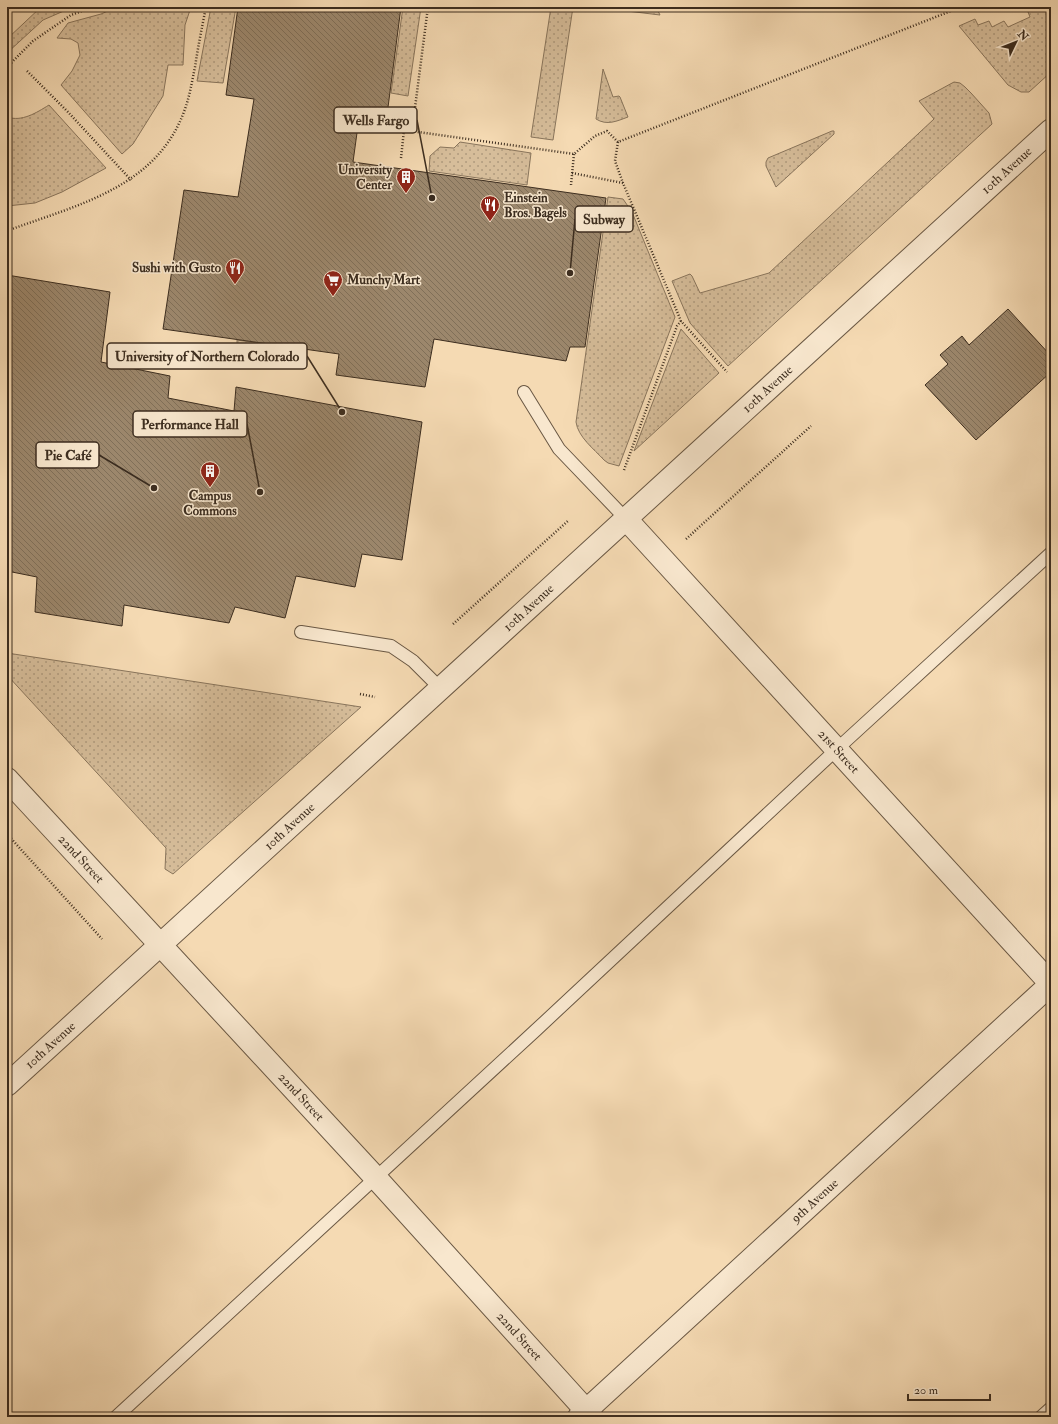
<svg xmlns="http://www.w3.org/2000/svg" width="1058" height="1424" font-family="'IM FELL Double Pica',serif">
<defs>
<pattern id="grass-dots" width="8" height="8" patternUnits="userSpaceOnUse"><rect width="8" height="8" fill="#d6bd9a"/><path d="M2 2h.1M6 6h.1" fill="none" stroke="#af9a7d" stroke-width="1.8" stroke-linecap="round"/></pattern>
<pattern id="building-back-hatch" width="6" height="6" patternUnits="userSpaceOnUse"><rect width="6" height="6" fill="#9c876c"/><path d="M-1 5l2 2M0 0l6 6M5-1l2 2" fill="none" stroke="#806f58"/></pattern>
</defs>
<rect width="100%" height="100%" fill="#f5dab3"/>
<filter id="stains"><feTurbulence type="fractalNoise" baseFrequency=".005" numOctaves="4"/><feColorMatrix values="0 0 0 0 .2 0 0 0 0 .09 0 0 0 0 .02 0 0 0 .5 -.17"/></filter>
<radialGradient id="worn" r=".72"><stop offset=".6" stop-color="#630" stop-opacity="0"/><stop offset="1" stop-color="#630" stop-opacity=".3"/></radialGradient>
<g fill="url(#grass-dots)" stroke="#89755c">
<polygon points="41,7 73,7 43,20 7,53 7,39"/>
<polygon points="117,7 191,7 185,25 183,65 168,65 163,96 133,144 122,154 61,85 72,71 80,55 78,43 71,39 57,38 68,23 101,14"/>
<polygon points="211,7 236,7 223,83 197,81"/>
<polygon points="403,7 421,7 408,96 391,93"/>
<polygon points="551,7 573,7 553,140 531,137"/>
<polygon points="628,7 656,7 660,15 627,11"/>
<polygon points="1026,7 1051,7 1051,72 1029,92 1021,92 1008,85 959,26 975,19 978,25 989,21 992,27 1004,21 1008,27 1030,17"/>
<path d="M603,69L613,97L619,96L620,97L628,117C617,121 607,126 596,119Z"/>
<polygon points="954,82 960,83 965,87 971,93 989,113 992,124 728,366 690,323 672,281 690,274 692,276 700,293 769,273 934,119 919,101"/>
<path d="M49,105L106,168L62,192L35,203L7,206V117C22,122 36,113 49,105Z"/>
<polygon points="832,131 834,131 834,134 776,187 766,166 766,162 768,158"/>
<polygon points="460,142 531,153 527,185 429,171 430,156 440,147 454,148"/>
<path d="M608,197L623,199L632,212L675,317L619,466L608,463L604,460C594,449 578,437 576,422Z"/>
<polygon points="681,329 719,373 634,451"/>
<polygon points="237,340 278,346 277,354 237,347"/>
<polygon points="7,653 361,707 173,874 165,869 166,848 7,675"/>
</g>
<g fill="url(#building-back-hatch)" stroke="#3c2d1f">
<polygon points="238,7 401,7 387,115 360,111 353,162 606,198 585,347 570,347 566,361 434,339 425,387 336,375 339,354 163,329 184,190 238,197 254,99 226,95"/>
<polygon points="7,275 110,292 101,362 170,376 168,398 234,411 236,387 422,422 402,560 362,554 355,587 296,576 285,618 235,607 229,623 124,605 122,626 35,612 37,577 7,571"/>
<polygon points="1008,309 1051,356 1051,372 976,440 925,385 948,364 940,355 962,336 969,345"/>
</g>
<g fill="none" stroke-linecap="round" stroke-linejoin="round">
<defs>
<g id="service">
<polyline points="524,392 559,449 626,519"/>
<polyline points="301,632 391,646 413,661 440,688"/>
<polyline points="116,1417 536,1030 837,749 1051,553"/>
<polyline points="1041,1417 1051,1408"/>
</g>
<g id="minor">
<path id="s1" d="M626,519L1051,984"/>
<path id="s2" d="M7,1085L1051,130"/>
<path id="s3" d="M579,1417L1051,984"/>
</g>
<g id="tertiary">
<path id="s4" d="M7,779L375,1177L592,1417"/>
</g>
</defs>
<use href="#service" stroke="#6a5844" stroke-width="14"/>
<use href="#minor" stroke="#6a5844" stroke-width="24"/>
<use href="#tertiary" stroke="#6a5844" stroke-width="24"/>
<g stroke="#3c2d1f" stroke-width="2.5" stroke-dasharray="1 2" stroke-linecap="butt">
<polyline points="7,67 33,41 71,15 93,7"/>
<polyline points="27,71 68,112 131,180"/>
<polyline points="412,131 428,7"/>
<polyline points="618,142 615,161 623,183"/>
<polyline points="401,158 404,130 574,154 595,136 607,131 618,142 961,7"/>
<polyline points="572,173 623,183 681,321 727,372"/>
<polyline points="571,185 574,154"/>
<path d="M7,229H12C81,204 158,186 185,109C190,95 192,81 195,67C198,47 202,27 206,7"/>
<polyline points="624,470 677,326 681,321"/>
<polyline points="686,539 811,426"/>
<polyline points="453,624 569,520"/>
<polyline points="360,694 375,697"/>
<polyline points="7,834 102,939"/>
</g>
<use href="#service" stroke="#f8e7ce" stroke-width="12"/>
<use href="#minor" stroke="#f8e7ce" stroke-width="22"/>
<use href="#tertiary" stroke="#f8e7ce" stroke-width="22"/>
</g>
<defs>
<symbol id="building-pin" viewBox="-11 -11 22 30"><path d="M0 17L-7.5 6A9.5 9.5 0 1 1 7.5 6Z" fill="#8f2418" stroke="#f8e7ce"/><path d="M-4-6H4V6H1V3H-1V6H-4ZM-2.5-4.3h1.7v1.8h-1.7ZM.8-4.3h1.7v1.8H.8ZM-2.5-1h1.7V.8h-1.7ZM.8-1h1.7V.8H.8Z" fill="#fff"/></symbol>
<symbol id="restaurant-pin" viewBox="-11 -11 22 30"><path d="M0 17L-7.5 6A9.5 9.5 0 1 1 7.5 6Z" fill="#8f2418" stroke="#f8e7ce"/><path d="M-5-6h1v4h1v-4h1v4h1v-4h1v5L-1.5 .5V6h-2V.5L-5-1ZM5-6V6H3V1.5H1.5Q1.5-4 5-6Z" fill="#fff"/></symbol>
<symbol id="supermarket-pin" viewBox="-11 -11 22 30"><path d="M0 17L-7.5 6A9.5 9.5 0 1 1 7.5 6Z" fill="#8f2418" stroke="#f8e7ce"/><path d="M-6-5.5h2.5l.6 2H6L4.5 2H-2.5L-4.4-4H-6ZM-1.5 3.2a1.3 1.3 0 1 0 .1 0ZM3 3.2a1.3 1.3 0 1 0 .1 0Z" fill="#fff"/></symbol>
</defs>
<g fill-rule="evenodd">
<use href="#building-pin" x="395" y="166" width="22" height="30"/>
<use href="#restaurant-pin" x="479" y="194" width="22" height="30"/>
<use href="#restaurant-pin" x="224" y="257" width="22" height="30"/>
<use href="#supermarket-pin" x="322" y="269" width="22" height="30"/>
<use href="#building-pin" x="199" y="460" width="22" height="30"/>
</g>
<g text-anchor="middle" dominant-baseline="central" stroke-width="3" stroke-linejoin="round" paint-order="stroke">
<g font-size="13" font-weight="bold" fill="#3c2d1f" stroke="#f8e7ce" text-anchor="end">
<text x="392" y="170">University<tspan x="392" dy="15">Center</tspan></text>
<text x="504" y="198" text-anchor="start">Einstein<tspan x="504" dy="15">Bros. Bagels</tspan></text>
<text x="221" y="268">Sushi with Gusto</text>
<text x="347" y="280" text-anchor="start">Munchy Mart</text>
<text x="210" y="496" text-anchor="middle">Campus<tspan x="210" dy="15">Commons</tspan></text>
</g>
<g font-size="13" fill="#3c2d1f" stroke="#f8e7ce">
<text stroke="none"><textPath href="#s2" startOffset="1355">10th Avenue</textPath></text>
<text stroke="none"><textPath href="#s2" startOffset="1031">10th Avenue</textPath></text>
<text stroke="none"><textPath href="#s2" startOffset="707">10th Avenue</textPath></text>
<text stroke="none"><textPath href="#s1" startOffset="315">21st Street</textPath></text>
<text stroke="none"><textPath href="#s2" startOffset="383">10th Avenue</textPath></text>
<text stroke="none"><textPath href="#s4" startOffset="109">22nd Street</textPath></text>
<text stroke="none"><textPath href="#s2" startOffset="59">10th Avenue</textPath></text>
<text stroke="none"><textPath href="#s4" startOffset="433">22nd Street</textPath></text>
<text stroke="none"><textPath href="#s3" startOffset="320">9th Avenue</textPath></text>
<text stroke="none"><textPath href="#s4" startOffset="757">22nd Street</textPath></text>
</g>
</g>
<path fill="none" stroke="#3c2d1f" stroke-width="1.5" d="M432 198L417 120M570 273L575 219M342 412L307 356M260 492L247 424M154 488L99 455"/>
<g fill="#3c2d1f" stroke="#f8e7ce" stroke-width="1.5">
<circle cx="432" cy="198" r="4"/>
<circle cx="570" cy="273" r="4"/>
<circle cx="342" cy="412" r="4"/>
<circle cx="260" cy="492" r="4"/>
<circle cx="154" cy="488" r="4"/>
</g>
<g fill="#f8e7ce" stroke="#3c2d1f" stroke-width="1.5">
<rect x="334" y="107" width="83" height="26" rx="4"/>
<rect x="575" y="206" width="58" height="26" rx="4"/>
<rect x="107" y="343" width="200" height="26" rx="4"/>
<rect x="133" y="411" width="114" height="26" rx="4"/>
<rect x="36" y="442" width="63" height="26" rx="4"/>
</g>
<g font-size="14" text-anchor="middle" font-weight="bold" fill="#3c2d1f">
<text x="376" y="125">Wells Fargo</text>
<text x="604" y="224">Subway</text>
<text x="207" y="361">University of Northern Colorado</text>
<text x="190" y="429">Performance Hall</text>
<text x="68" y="460">Pie Café</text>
</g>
<rect width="1058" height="1424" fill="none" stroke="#f5dab3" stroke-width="24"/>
<rect x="8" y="8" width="1042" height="1408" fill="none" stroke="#3c2d1f" stroke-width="2"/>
<rect x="12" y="12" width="1034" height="1400" fill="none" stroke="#3c2d1f"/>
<g transform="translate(1016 42) rotate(47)" stroke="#f8e7ce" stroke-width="3" paint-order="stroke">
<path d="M0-3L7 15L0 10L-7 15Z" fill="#3c2d1f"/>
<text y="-6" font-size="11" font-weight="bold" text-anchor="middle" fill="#3c2d1f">N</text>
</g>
<path d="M908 1394v6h82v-6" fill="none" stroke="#3c2d1f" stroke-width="2"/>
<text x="914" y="1394" font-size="12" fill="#3c2d1f" stroke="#f8e7ce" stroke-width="3" paint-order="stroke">20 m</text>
<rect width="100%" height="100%" filter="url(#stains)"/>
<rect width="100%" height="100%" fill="url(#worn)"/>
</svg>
